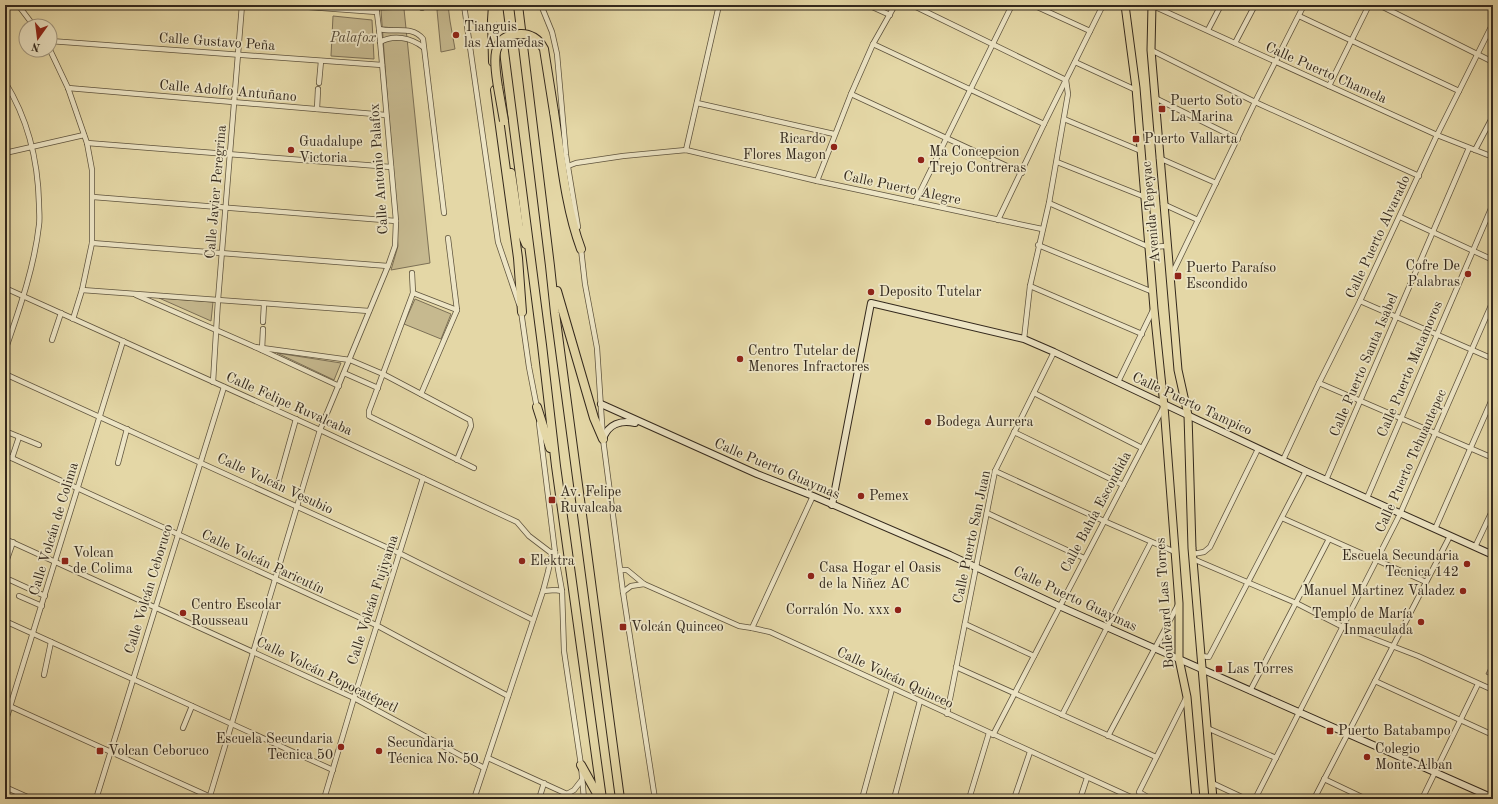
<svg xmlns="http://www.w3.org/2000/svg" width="1498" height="804" font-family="'Old Standard TT',serif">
<rect width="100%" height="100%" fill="#e4d7a6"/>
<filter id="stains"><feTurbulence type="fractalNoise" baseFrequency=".005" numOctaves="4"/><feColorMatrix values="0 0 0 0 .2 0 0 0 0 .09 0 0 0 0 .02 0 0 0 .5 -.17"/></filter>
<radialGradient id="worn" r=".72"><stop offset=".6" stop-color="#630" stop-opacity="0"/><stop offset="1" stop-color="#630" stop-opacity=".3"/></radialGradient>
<g fill="#c6b98f" stroke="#7c7056">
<polygon points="441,5 448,5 450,21 455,49 441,52 437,10 441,9"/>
<polygon points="404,9 430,263 391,270 398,246 381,10"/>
<polygon points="333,16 372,20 374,59 331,56"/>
<polygon points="159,298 213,302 211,321"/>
<polygon points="415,299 451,314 441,339 404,324"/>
<polygon points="277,353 341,363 334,380"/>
<polygon points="1493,659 1493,677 1486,674"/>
</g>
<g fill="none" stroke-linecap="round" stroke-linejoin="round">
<defs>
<g id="street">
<polyline points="18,5 34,26"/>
<polyline points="281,5 377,12"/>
<polyline points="422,5 422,8"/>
<polyline points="464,5 498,242 519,304"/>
<polyline points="541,5 552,32 557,54 566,155 578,227"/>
<polyline points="868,5 890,15"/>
<polyline points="912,5 1066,80 1068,94 1049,203 1030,286 1024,339"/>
<polyline points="1033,5 1090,31"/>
<polyline points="1151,5 1437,135 1493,157"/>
<polyline points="1379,5 1493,62"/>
<polyline points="1487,5 1493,8"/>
<polyline points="1299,16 1459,91"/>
<path d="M379,29C394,33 412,25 423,39L444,213"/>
<polyline points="1208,30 1221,5"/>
<polyline points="50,41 382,65"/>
<path d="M380,42C394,34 411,38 423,47"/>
<polyline points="1235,43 1255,5"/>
<polyline points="873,44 1044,124"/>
<polyline points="50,50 68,88 87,143 92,170 92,243 82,290 73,319"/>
<polyline points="1151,50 1255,102 1419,176"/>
<polyline points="1075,62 1136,90"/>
<path d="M5,82C28,119 38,161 39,204C39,211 40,218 39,225C34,269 19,310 5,351"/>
<polyline points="319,83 321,61"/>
<polyline points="1329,86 1369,5"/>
<polyline points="68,88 386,115"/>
<polyline points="851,94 1022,173"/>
<polyline points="1155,98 1238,139"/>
<polyline points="697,103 834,134"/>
<polyline points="317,109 318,89"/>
<polyline points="1064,119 1141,151"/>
<polyline points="87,143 391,167"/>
<polyline points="686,150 719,5"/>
<polyline points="1475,150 1493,116"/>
<polyline points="5,153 84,135"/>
<polyline points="1159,158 1216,183"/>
<polyline points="1057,162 1145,197"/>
<polyline points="568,166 576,163 623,156 686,150 817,181 1042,229"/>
<polyline points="817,181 851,94 873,44 895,5"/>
<polyline points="93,197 396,221"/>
<polyline points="915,202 1012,5"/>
<polyline points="1049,203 1149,247 1167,246"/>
<polyline points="1163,204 1198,220"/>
<polyline points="1400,217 1493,260"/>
<polyline points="998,220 1044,124 1103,5"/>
<polyline points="92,243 388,266"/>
<polyline points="1038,245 1153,292"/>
<polyline points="581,249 585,284 597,348 603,439 623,592 655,799"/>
<polyline points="412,273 413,293 369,411 369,416 474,468"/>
<polyline points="1171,276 1255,102 1304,5"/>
<polyline points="1030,286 1142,334"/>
<polyline points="5,288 320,430 517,522 529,536 550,552 555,552"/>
<polyline points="82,290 369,311"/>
<polyline points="413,293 457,310"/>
<polyline points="136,295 255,347 339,386"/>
<polyline points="1360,301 1493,359"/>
<polyline points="521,311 529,367 537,408"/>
<polyline points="263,322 264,304"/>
<polyline points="52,340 61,313"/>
<polyline points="255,347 350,360 383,374 470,420 471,426 457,460"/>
<polyline points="262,350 263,329"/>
<polyline points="344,373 378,388"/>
<polyline points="5,374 399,553 533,620"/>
<polyline points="213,382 218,300 242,5"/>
<polyline points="1118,382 1153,310"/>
<polyline points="1319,383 1493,458"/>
<polyline points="1034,393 1142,448"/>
<polyline points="421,394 457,310 448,238"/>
<polyline points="539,423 555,552 562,591 564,651 581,765 584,799"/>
<polyline points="5,431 39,445"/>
<polyline points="1014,432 1123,485"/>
<polyline points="5,455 376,625 508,696"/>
<polyline points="12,458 19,437"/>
<polyline points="1283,460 1319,383 1360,301 1437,135 1493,23"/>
<polyline points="118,463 127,429"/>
<polyline points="995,471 1104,521 1175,552"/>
<polyline points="1326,480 1469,148"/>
<polyline points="278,483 296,419"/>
<polyline points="1367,498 1493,204"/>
<polyline points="987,513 1084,558"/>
<polyline points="1282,518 1426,582"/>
<polyline points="1435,529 1493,397"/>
<polyline points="5,539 354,698 484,768"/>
<polyline points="1475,547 1493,509"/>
<polyline points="1193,554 1204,552 1210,547 1258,449"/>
<polyline points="1193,559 1296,603 1343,627 1418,656 1493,690"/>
<polyline points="6,562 13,542"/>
<polyline points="621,570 627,570 644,584 739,626 752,628 770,632 1135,799"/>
<polyline points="10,580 45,596"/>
<polyline points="543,591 555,590 562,591"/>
<polyline points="623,592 631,586 644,584"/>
<polyline points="19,596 42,606"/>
<polyline points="5,621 333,770"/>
<polyline points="965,624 1034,656"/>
<polyline points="752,628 813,496"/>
<polyline points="1201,656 1209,657 1210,655 1306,471"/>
<polyline points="956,667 1156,757"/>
<polyline points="44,675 51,642"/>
<polyline points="1375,681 1493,735"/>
<polyline points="1250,691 1329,539"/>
<polyline points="5,704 215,799"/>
<polyline points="947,714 995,471 1054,352"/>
<polyline points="1062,715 1151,542"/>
<polyline points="5,723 123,341"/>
<polyline points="183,728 192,706"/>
<polyline points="1207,728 1276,758"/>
<polyline points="993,735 1163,408"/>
<polyline points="1108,736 1178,605"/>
<polyline points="488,758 567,794"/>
<polyline points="1324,779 1366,799"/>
<polyline points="1212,783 1246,799"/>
<polyline points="5,787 32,799"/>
<polyline points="567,794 574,790 581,781"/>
<polyline points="96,799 224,387"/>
<polyline points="209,799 320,430 388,266 395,246 396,221 379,29 376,5"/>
<polyline points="324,799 354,698 423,478"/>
<polyline points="474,799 543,591 548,572 551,558 555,552"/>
<polyline points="539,799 544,783"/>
<polyline points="862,799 892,689"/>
<polyline points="894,799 920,701"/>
<polyline points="969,799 989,733"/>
<polyline points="1014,799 1030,752"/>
<polyline points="1080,799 1087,778"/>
<polyline points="1151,799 1139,792 1186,698"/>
<polyline points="1255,799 1400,514 1493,301"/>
<polyline points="1314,799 1450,536"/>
<polyline points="1422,799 1478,684"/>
</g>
<g id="secondary">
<polyline points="601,404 757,474 813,496 950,555 1059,606 1493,798"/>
<path d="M603,439C608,424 621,420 635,423"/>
<polyline points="832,505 871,303 1024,339 1054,352 1306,471 1493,555"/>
</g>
<g id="primary">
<polyline points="1125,5 1136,88 1154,309 1164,406 1179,603 1179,659 1187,697 1196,799"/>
<polyline points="1152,5 1151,50 1178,370 1188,415 1192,548 1213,799"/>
</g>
<g id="highway">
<polyline points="498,5 542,345 556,466 602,799"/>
<polyline points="518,5 550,266 555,313 620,799"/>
<polyline points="493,62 492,20 493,5"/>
<polyline points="495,90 518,258 522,312"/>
<path d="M554,112C561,157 565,206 581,249"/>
<polyline points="511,173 519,227 526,244"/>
<polyline points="557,291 594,418 603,439"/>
<polyline points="537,407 550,448"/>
<polyline points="581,765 600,799"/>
</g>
</defs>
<use href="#street" stroke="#5f543e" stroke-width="6"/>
<use href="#secondary" stroke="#33281c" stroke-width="8"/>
<use href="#primary" stroke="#33281c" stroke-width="9"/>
<use href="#highway" stroke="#33281c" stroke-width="10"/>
<use href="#street" stroke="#ede5c5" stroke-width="4.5"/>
<use href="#secondary" stroke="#ede5c5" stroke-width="6"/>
<use href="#primary" stroke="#e4d7a6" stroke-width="7"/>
<use href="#highway" stroke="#e4d7a6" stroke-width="8"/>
<defs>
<path id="highway-bridge" d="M504,121C502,110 500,98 498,87C495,67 488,35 519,34C530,33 539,39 544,49L554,112"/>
</defs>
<use href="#highway-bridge" stroke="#33281c" stroke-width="10" stroke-linecap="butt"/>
<use href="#highway-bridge" stroke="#e4d7a6" stroke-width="8"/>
</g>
<g fill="#8f2418" stroke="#ede5c5" stroke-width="1.5">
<circle cx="456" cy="35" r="4"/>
<rect x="1158" y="105" width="8" height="8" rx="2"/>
<rect x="1132" y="135" width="8" height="8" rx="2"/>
<circle cx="834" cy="147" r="4"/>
<circle cx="291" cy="150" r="4"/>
<circle cx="921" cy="160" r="4"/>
<circle cx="1468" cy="274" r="4"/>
<rect x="1174" y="272" width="8" height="8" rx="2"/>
<circle cx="871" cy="292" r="4"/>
<circle cx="740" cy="359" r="4"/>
<circle cx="928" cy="422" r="4"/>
<circle cx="861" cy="496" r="4"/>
<rect x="548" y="496" width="8" height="8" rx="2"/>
<rect x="61" y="557" width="8" height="8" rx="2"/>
<circle cx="522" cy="561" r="4"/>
<circle cx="1467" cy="564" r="4"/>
<circle cx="811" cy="576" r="4"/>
<circle cx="1463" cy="591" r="4"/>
<circle cx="898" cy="610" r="4"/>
<circle cx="183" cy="613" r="4"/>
<circle cx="1421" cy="622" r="4"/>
<rect x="619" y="623" width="8" height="8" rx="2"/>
<rect x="1215" y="665" width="8" height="8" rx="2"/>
<rect x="1326" y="727" width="8" height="8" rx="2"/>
<circle cx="341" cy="747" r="4"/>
<rect x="96" y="747" width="8" height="8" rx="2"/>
<circle cx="379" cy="751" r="4"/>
<circle cx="1367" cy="757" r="4"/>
</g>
<g text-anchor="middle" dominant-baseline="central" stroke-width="3.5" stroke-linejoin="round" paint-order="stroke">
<g font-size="14" fill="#33281c" stroke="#ede5c5" text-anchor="start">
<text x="464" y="27">Tianguis<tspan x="464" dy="16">las Alamedas</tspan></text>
<text x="1170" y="101">Puerto Soto<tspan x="1170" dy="16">La Marina</tspan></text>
<text x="826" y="139" text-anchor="end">Ricardo<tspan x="826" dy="16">Flores Magon</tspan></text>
<text x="1144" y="139">Puerto Vallarta</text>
<text x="299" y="142">Guadalupe<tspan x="299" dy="16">Victoria</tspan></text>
<text x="929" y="152">Ma Concepcion<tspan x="929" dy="16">Trejo Contreras</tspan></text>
<text x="1460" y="266" text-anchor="end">Cofre De<tspan x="1460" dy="16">Palabras</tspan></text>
<text x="1186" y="268">Puerto Paraíso<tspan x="1186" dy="16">Escondido</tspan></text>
<text x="879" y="292">Deposito Tutelar</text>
<text x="748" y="351">Centro Tutelar de<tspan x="748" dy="16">Menores Infractores</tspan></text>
<text x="936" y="422">Bodega Aurrera</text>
<text x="560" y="492">Av. Felipe<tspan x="560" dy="16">Ruvalcaba</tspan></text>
<text x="869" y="496">Pemex</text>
<text x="73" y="553">Volcan<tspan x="73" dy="16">de Colima</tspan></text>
<text x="1459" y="556" text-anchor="end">Escuela Secundaria<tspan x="1459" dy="16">Tecnica 142</tspan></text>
<text x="530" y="561">Elektra</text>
<text x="819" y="568">Casa Hogar el Oasis<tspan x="819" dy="16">de la Niñez AC</tspan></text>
<text x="1455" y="591" text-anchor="end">Manuel Martinez Valadez</text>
<text x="191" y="605">Centro Escolar<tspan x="191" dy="16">Rousseau</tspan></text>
<text x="890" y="610" text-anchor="end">Corralón No. xxx</text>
<text x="1413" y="614" text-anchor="end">Templo de María<tspan x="1413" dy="16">Inmaculada</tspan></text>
<text x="631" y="627">Volcán Quinceo</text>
<text x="1227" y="669">Las Torres</text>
<text x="1338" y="731">Puerto Batabampo</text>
<text x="333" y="739" text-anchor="end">Escuela Secundaria<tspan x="333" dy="16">Tecnica 50</tspan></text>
<text x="387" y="743">Secundaria<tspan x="387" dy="16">Técnica No. 50</tspan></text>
<text x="1375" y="749">Colegio<tspan x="1375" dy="16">Monte Alban</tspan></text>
<text x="108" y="751">Volcan Ceboruco</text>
</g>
<g font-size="14" font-style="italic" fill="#584c39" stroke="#ede5c5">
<text x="353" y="38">Palafox</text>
</g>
<g font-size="14" fill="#33281c" stroke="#ede5c5">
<text transform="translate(217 42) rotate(4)">Calle Gustavo Peña</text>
<text transform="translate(1326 73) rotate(24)">Calle Puerto Chamela</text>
<text transform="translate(228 91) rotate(5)">Calle Adolfo Antuñano</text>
<text transform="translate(379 169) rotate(-94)">Calle Antonio Palafox</text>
<text transform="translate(902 188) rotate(12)">Calle Puerto Alegre</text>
<text transform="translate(216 192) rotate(-85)">Calle Javier Peregrina</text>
<text transform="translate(1151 212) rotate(-95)">Avenida Tepeyac</text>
<text transform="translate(1378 237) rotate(-65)">Calle Puerto Alvarado</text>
<text transform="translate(1364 365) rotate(-67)">Calle Puerto Santa Isabel</text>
<text transform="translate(1410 369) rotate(-67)">Calle Puerto Matamoros</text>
<text transform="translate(289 404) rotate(24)">Calle Felipe Ruvalcaba</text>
<text transform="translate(1192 404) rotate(25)">Calle Puerto Tampico</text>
<text transform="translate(1411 461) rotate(-66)">Calle Puerto Tehuantepec</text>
<text transform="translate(777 469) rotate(23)">Calle Puerto Guaymas</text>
<text transform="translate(275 484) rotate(25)">Calle Volcán Vesubio</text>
<text transform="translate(1096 512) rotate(-62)">Calle Bahía Escondida</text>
<text transform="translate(54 529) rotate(-73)">Calle Volcán de Colima</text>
<text transform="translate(972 537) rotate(-78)">Calle Puerto San Juan</text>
<text transform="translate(263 562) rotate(25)">Calle Volcán Paricutín</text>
<text transform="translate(149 589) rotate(-73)">Calle Volcán Ceboruco</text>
<text transform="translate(1075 599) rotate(25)">Calle Puerto Guaymas</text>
<text transform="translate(373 600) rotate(-72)">Calle Volcán Fujiyama</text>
<text transform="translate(1165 603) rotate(-94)">Boulevard Las Torres</text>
<text transform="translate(327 675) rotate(26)">Calle Volcán Popocatépetl</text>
<text transform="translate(895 678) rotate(25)">Calle Volcán Quinceo</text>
</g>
</g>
<rect width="1498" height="804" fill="none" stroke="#e4d7a6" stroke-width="20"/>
<rect x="6" y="6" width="1486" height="792" fill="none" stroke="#33281c" stroke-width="2"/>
<rect x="10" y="10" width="1478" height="784" fill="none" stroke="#33281c"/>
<g transform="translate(38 38) rotate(194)"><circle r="19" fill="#ede5c5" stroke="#a39981"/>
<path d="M0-3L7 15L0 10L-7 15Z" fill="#8f2418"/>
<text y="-6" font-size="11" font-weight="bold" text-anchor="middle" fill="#33281c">N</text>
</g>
<rect width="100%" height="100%" filter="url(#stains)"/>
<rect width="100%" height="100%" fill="url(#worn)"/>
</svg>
